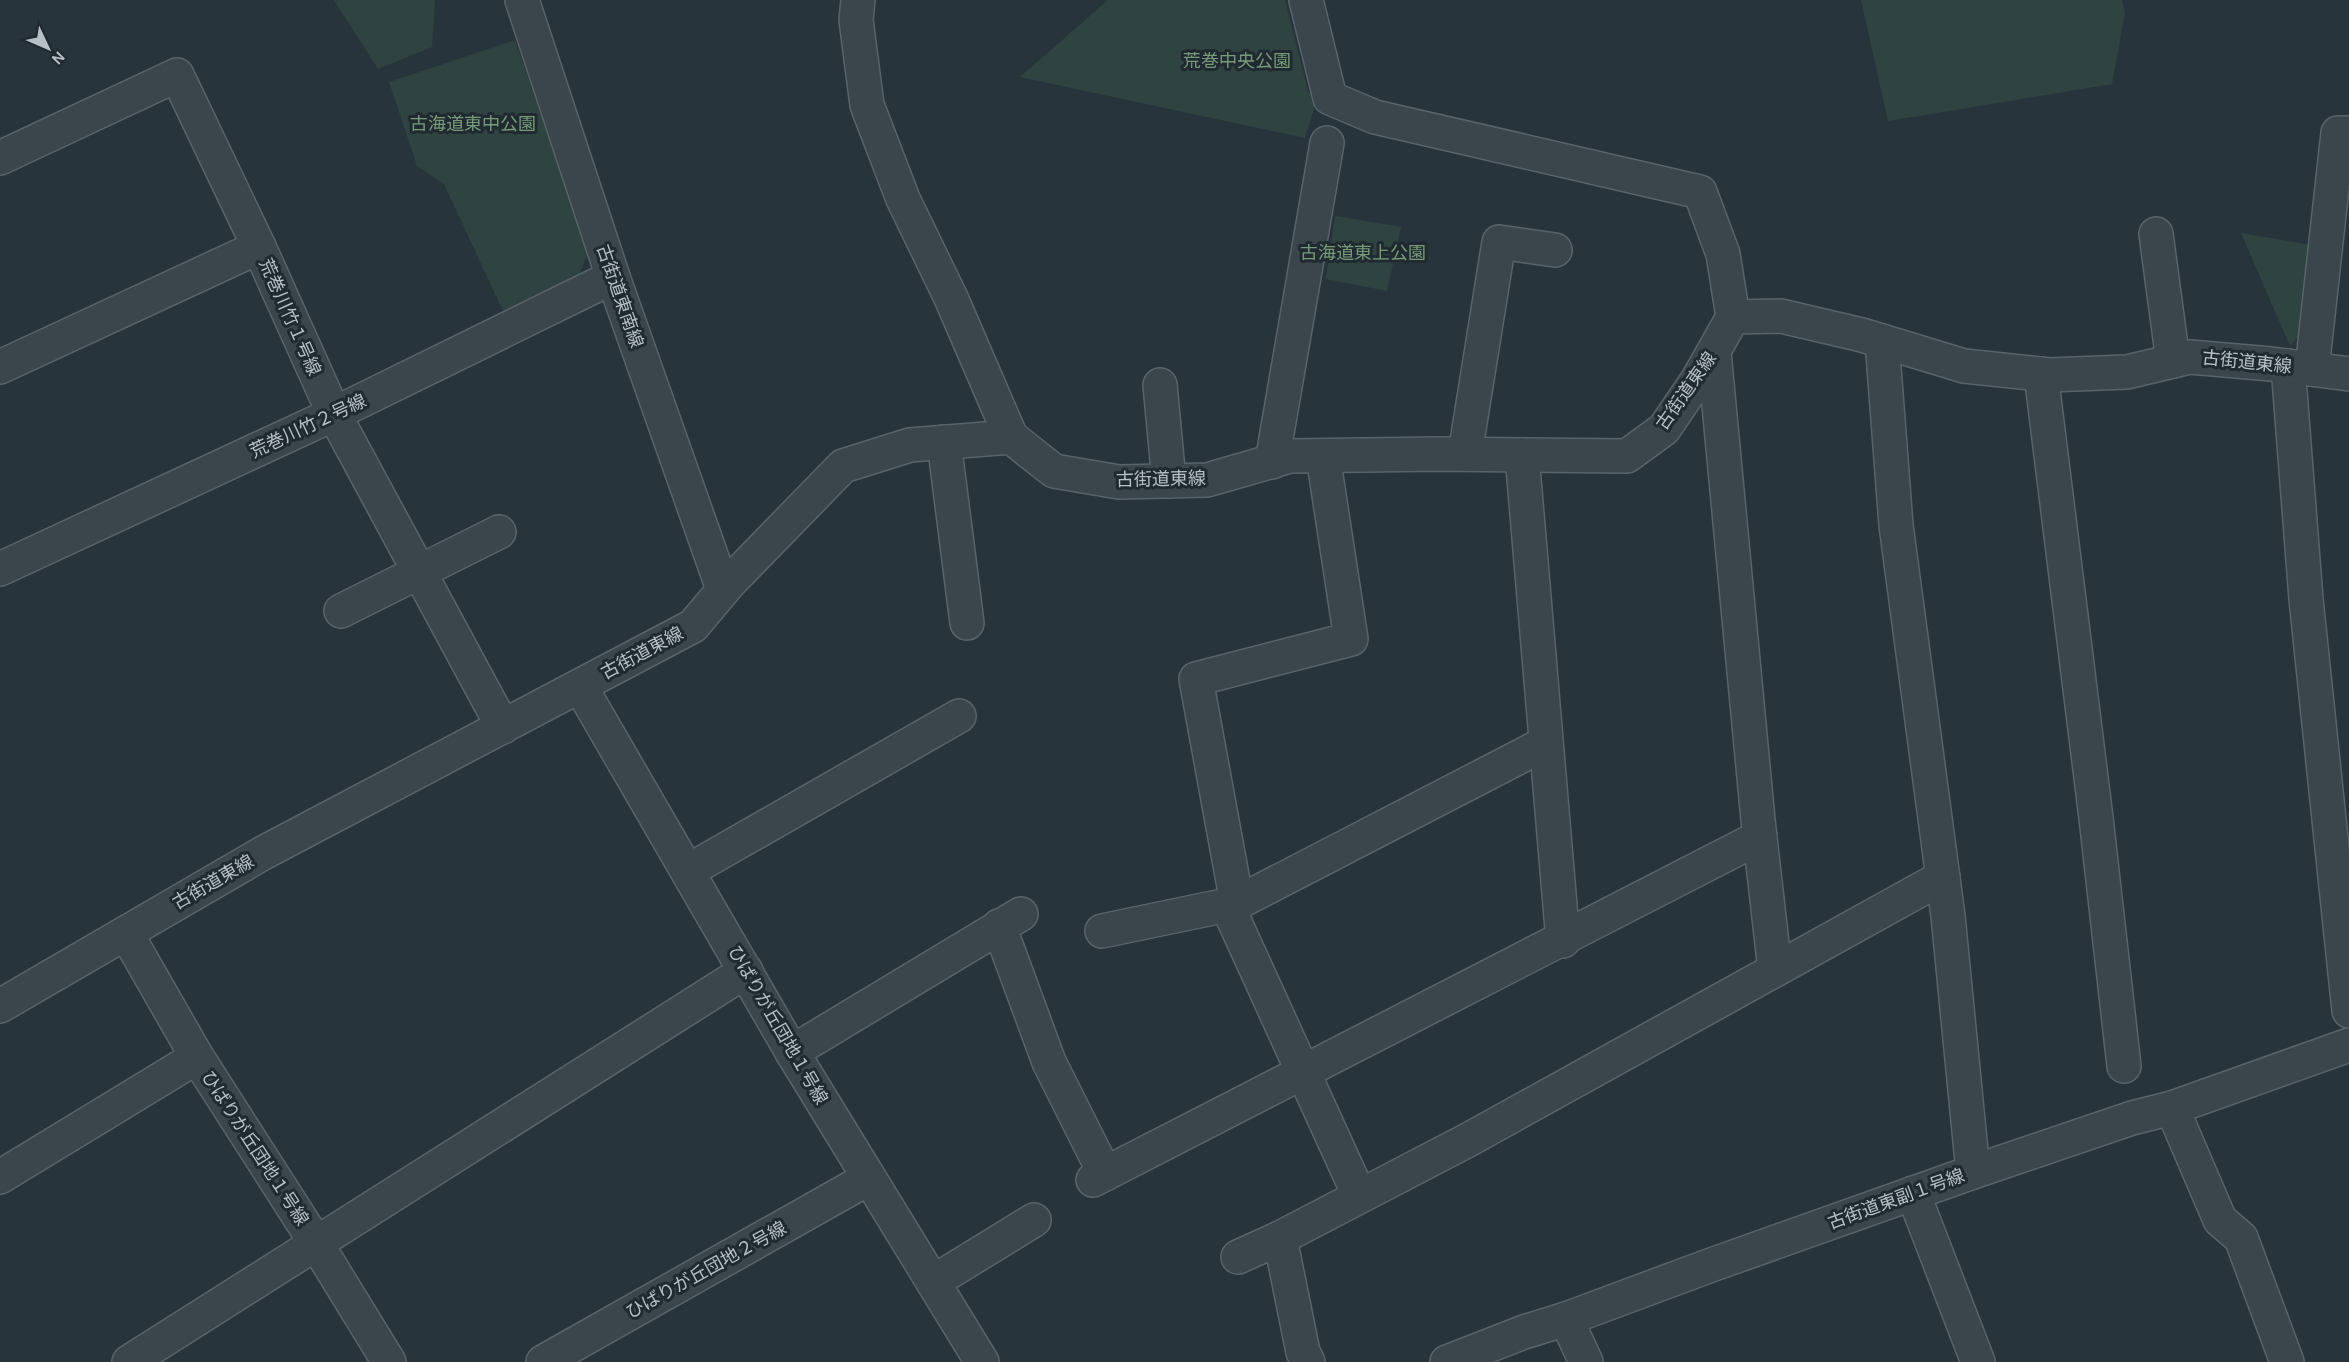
<svg xmlns="http://www.w3.org/2000/svg" width="2349" height="1362" font-family="Karla,'Noto Sans JP',sans-serif">
<rect width="100%" height="100%" fill="#27343c"/>
<g fill="#2f4440">
<polygon points="334,0 435,0 432,47 378,69"/>
<polygon points="1108,0 1285,0 1308,91 1317,99 1305,138 1020,77"/>
<polygon points="1861,0 2122,0 2125,13 2112,84 1888,121"/>
<polygon points="515,40 588,253 579,274 503,311 444,184 417,166 389,82"/>
<polygon points="1335,216 1401,227 1387,291 1326,279"/>
<polygon points="2241,233 2311,245 2300,334 2290,346"/>
</g>
<g fill="none" stroke-linecap="round" stroke-linejoin="round">
<defs>
<g id="minor">
<polyline points="522,0 613,277 723,589"/>
<polyline points="858,0 856,20 867,105 903,199 951,298 1011,437"/>
<polyline points="1306,0 1330,98 1375,117 1700,192 1723,254 1733,317"/>
<polyline points="0,158 177,75 259,247 334,414 503,727"/>
<polyline points="2156,234 2173,361"/>
<polyline points="1882,341 1896,525 1948,916 1973,1172"/>
<polyline points="1714,352 1758,820 1775,970"/>
<polyline points="2288,366 2306,599 2349,1011"/>
<polyline points="0,367 259,247"/>
<polyline points="2312,369 2338,133 2349,133"/>
<polyline points="2041,374 2096,818 2124,1066"/>
<polyline points="1160,385 1169,481"/>
<polyline points="944,442 967,623"/>
<polyline points="1465,454 1499,242 1555,250"/>
<polyline points="1522,455 1563,941"/>
<polyline points="1272,462 1327,143"/>
<polyline points="0,569 334,414 613,277"/>
<polyline points="341,611 499,532"/>
<polyline points="580,686 792,1052 982,1362"/>
<polyline points="688,871 959,716"/>
<polyline points="1237,903 1196,679 1351,639 1323,456"/>
<polyline points="1227,905 1359,1195"/>
<polyline points="999,926 1049,1062 1105,1174"/>
<polyline points="1102,931 1237,903 1546,743"/>
<polyline points="126,933 197,1057 316,1243 389,1362"/>
<polyline points="0,1006 263,853 693,626 730,582 843,466 910,445 1011,437 1054,471 1119,482 1207,480 1290,456 1438,454 1627,456 1664,429 1698,379 1733,317 1781,316 1862,335 1964,366 2049,375 2127,372 2190,357 2271,364 2349,374"/>
<polyline points="792,1052 1021,914"/>
<polyline points="2172,1108 2220,1220 2241,1238 2287,1362"/>
<polyline points="0,1177 197,1057"/>
<polyline points="1093,1180 1760,837"/>
<polyline points="1913,1193 1978,1362"/>
<polyline points="1280,1238 1303,1352 1308,1362"/>
<polyline points="1238,1257 1280,1238 1468,1140 1943,877"/>
<polyline points="933,1282 1034,1220"/>
<polyline points="1566,1319 1586,1362"/>
<polyline points="129,1362 746,971"/>
<polyline points="543,1362 869,1178"/>
<polyline points="1447,1362 1524,1332 1566,1319 1714,1264 1973,1172 2132,1118 2172,1108 2349,1045"/>
</g>
</defs>
<use href="#minor" stroke="#59636a" stroke-width="36"/>
<use href="#minor" stroke="#3b454c" stroke-width="33"/>
</g>
<g text-anchor="middle" dominant-baseline="central" stroke-width="6" stroke-linejoin="round" paint-order="stroke">
<g font-size="18" fill="#789a7a" stroke="#202a31">
<text x="1237" y="61">荒巻中央公園</text>
<text x="473" y="124">古海道東中公園</text>
<text x="1363" y="253">古海道東上公園</text>
</g>
<g font-size="18" fill="#b7c0c7" stroke="#202a31">
<text transform="translate(620 296) rotate(71)">古街道東南線</text>
<text transform="translate(290 317) rotate(66)">荒巻川竹１号線</text>
<text transform="translate(2247 362) rotate(6)">古街道東線</text>
<text transform="translate(1686 391) rotate(-55)">古街道東線</text>
<text transform="translate(308 426) rotate(-25)">荒巻川竹２号線</text>
<text transform="translate(1161 479) rotate(-1)">古街道東線</text>
<text transform="translate(642 653) rotate(-28)">古街道東線</text>
<text transform="translate(213 882) rotate(-30)">古街道東線</text>
<text transform="translate(778 1025) rotate(60)">ひばりが丘団地１号線</text>
<text transform="translate(255 1148) rotate(57)">ひばりが丘団地１号線</text>
<text transform="translate(1896 1199) rotate(-20)">古街道東副１号線</text>
<text transform="translate(706 1270) rotate(-29)">ひばりが丘団地２号線</text>
</g>
</g>
<g transform="translate(48 48) rotate(134)" stroke="#202a31" stroke-width="4.5" paint-order="stroke">
<path d="M0-4.5L10 22L0 15L-10 22Z" fill="#b7c0c7"/>
<text y="-9" font-size="16" font-weight="bold" text-anchor="middle" fill="#b7c0c7">N</text>
</g>
</svg>
